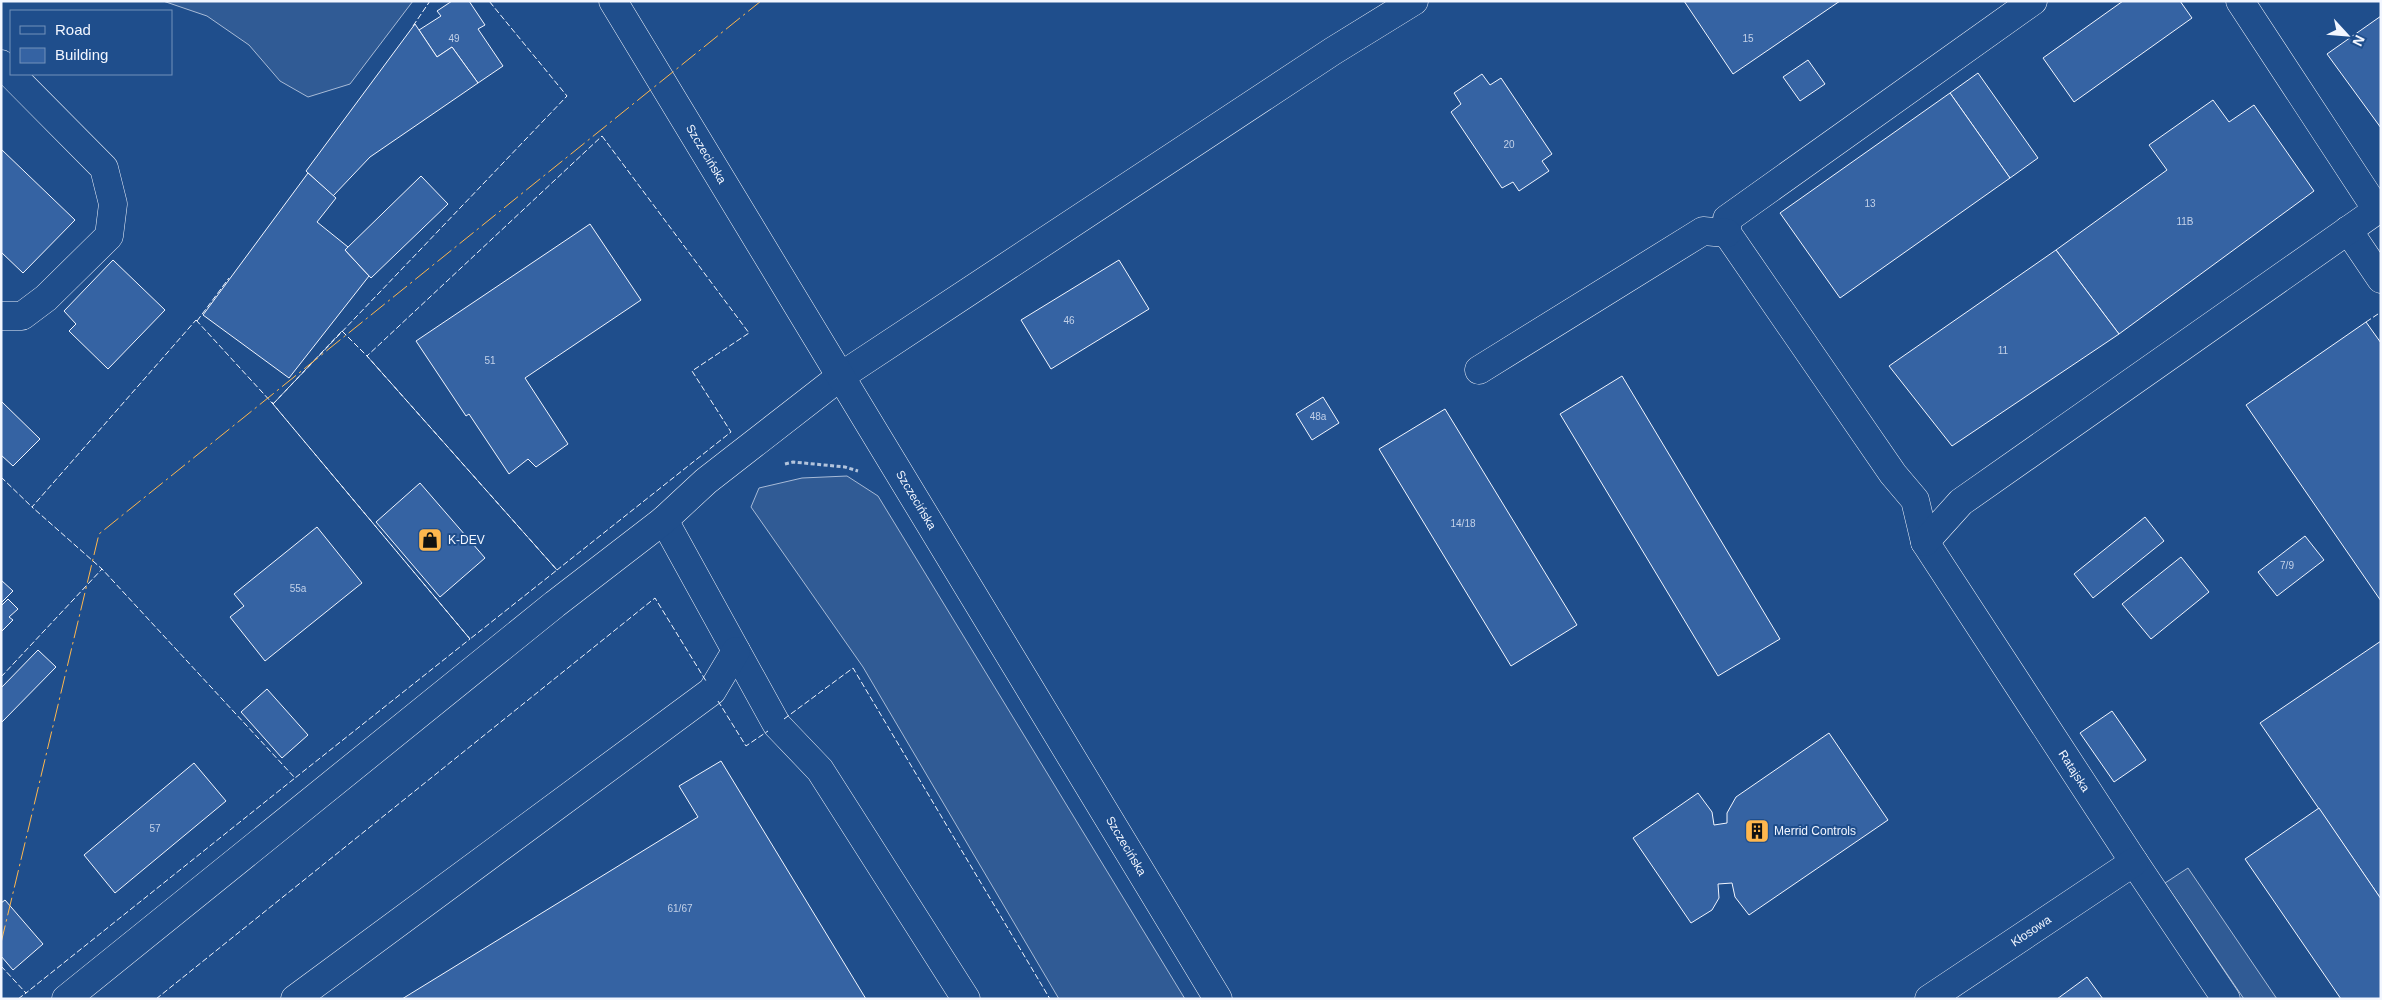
<svg xmlns="http://www.w3.org/2000/svg" width="2382" height="1000" font-family="Arial,sans-serif">
<rect width="100%" height="100%" fill="#1f4e8c"/>
<g fill="#305b95" stroke="#a8bbd7">
<polygon points="163,1 413,1 350,84 308,97 280,81 249,45 207,16"/>
<polygon points="847,476 878,496 1185,999 1059,999 863,667 751,507 759,488 802,478"/>
<polygon points="2188,868 2277,999 2244,999 2165,883"/>
</g>
<g fill="#3563a3" stroke="#f2f6ff">
<polygon points="452,1 469,1 485,25 478,29 503,66 478,83 452,47 437,57 419,30 441,16 437,11"/>
<polygon points="1684,1 1840,1 1733,74"/>
<polygon points="2123,1 2180,1 2192,18 2074,102 2043,58"/>
<polygon points="2381,16 2381,128 2327,54"/>
<polygon points="415,24 437,57 452,47 478,83 370,157 333,196 306,171"/>
<polygon points="1808,60 1825,84 1800,101 1783,77"/>
<polygon points="1978,73 2038,158 2010,178 1950,93"/>
<polygon points="1482,74 1490,85 1501,78 1552,154 1542,161 1549,171 1519,191 1513,182 1502,188 1451,112 1461,104 1454,93"/>
<polygon points="1950,93 2010,178 1840,298 1780,213"/>
<polygon points="2213,100 2229,122 2254,105 2314,191 2119,334 2056,250 2167,170 2149,145"/>
<polygon points="1,149 75,220 23,273 1,252"/>
<polygon points="308,173 336,198 317,222 348,247 345,250 369,276 289,378 203,315"/>
<polygon points="421,176 448,204 371,278 345,250"/>
<polygon points="590,224 641,300 525,378 568,444 536,467 528,459 509,474 469,414 466,416 416,341"/>
<polygon points="2056,250 2119,334 1952,446 1889,366"/>
<polygon points="113,260 165,310 108,369 69,331 76,324 64,311"/>
<polygon points="1119,260 1149,309 1051,369 1021,320"/>
<polygon points="2366,322 2381,343 2381,601 2246,405"/>
<polygon points="1622,376 1780,639 1718,676 1560,414"/>
<polygon points="1323,397 1339,423 1312,440 1296,414"/>
<polygon points="1,401 40,439 13,466 1,455"/>
<polygon points="1445,409 1577,625 1511,666 1379,449"/>
<polygon points="420,483 485,558 440,597 376,522"/>
<polygon points="2145,517 2164,541 2093,598 2074,574"/>
<polygon points="317,527 362,583 265,661 230,617 244,606 234,594"/>
<polygon points="2305,536 2324,560 2277,596 2258,572"/>
<polygon points="2181,557 2209,592 2151,639 2122,604"/>
<polygon points="1,580 13,591 1,603"/>
<polygon points="8,599 18,609 9,617 13,620 1,632 1,606"/>
<polygon points="2381,641 2381,899 2260,723"/>
<polygon points="38,650 56,667 1,723 1,688"/>
<polygon points="267,689 308,735 282,758 241,712"/>
<polygon points="2112,711 2146,760 2114,782 2080,733"/>
<polygon points="1829,733 1888,820 1749,915 1735,897 1732,883 1718,884 1719,898 1712,910 1691,923 1633,838 1698,793 1712,812 1714,825 1727,823 1727,813 1736,797"/>
<polygon points="721,761 866,999 402,999 698,817 679,786"/>
<polygon points="194,763 226,801 115,893 84,855"/>
<polygon points="2319,808 2381,899 2381,999 2341,999 2245,859"/>
<polygon points="5,900 43,944 13,970 1,956 1,903"/>
<polygon points="2087,977 2103,999 2057,999"/>
</g>
<g fill="none" stroke-linecap="round" stroke-linejoin="round">
<defs>
<g id="minor">
<polyline points="2033,1 1727,219 1727,233 1893,474 1915,500 1925,542 2134,862 2226,999"/>
<polyline points="1,64 104,168 113,204 109,236 46,298 22,316 1,316"/>
<polyline points="2348,230 2381,279"/>
<polyline points="1479,370 1703,231 1727,233"/>
<polyline points="664,520 777,725 820,770 966,999"/>
<polyline points="1925,542 1961,502 2377,210 2240,1"/>
<polyline points="66,999 555,604 664,520 706,481 841,376 1333,51 1414,1"/>
<polyline points="295,999 712,691 736,651"/>
<polyline points="1929,999 2134,862"/>
</g>
<polyline id="major" points="613,1 1218,999"/>
</defs>
<use href="#minor" stroke="#f2f6ff" stroke-width="29"/>
<use href="#major" stroke="#f2f6ff" stroke-width="29"/>
<polyline stroke="#b3c4dc" stroke-width="3" stroke-dasharray="4 2.5" stroke-linecap="butt" points="785,464 793,462 845,467 858,471"/>
<use href="#minor" stroke="#1f4e8c" stroke-width="28"/>
<use href="#major" stroke="#1f4e8c" stroke-width="28"/>
<g stroke="#f2f6ff" stroke-width="1" stroke-dasharray="6 2.5" stroke-linecap="butt">
<polyline points="413,26 430,1"/>
<polygon points="602,136 749,333 692,371 731,432 557,570 367,356"/>
<polygon points="196,320 273,404 470,639 295,778 102,569 32,507"/>
<polyline points="197,321 229,278"/>
<polyline points="2366,322 2381,312"/>
<polygon points="342,331 367,356 557,570 470,639 273,404"/>
<polyline points="272,402 273,404 567,96 489,1"/>
<polyline points="1,477 33,508"/>
<polyline points="1,677 102,569 103,570"/>
<polyline points="718,701 746,746 768,731"/>
<polyline points="784,719 853,668 1050,999"/>
<polyline points="1,966 26,993 295,778"/>
<polyline points="18,999 26,993 25,992"/>
<polyline points="156,999 655,598 706,681"/>
</g>
<polyline stroke="#ffb74d" stroke-width="1" stroke-dasharray="18 4 2.5 4" stroke-linecap="butt" points="1,943 99,534 761,1"/>
</g>
<defs>
<symbol id="shop-square" viewBox="-11 -11 22 22"><rect x="-9" y="-9" width="18" height="18" rx="4" fill="#ffb74d" stroke="#1f4e8c"/><path d="M-5-2.5h2.3a2.7 3.5 0 0 1 5.4 0H5L5.5 6h-11ZM-1.5-2.5h3a1.5 2.3 0 0 0-3 0Z" fill="#111"/></symbol>
<symbol id="building-square" viewBox="-11 -11 22 22"><rect x="-9" y="-9" width="18" height="18" rx="4" fill="#ffb74d" stroke="#1f4e8c"/><path d="M-4-6H4V6H1V3H-1V6H-4ZM-2.5-4.3h1.7v1.8h-1.7ZM.8-4.3h1.7v1.8H.8ZM-2.5-1h1.7V.8h-1.7ZM.8-1h1.7V.8H.8Z" fill="#111"/></symbol>
</defs>
<g fill-rule="evenodd">
<use href="#shop-square" x="416" y="526" width="28" height="28"/>
<use href="#building-square" x="1743" y="817" width="28" height="28"/>
</g>
<g text-anchor="middle" dominant-baseline="central" stroke-width="4" stroke-linejoin="round" paint-order="stroke">
<g font-size="10" fill="#c3d1e8">
<text x="454" y="38">49</text>
<text x="1748" y="38">15</text>
<text x="1509" y="144">20</text>
<text x="1870" y="203">13</text>
<text x="2185" y="221">11B</text>
<text x="1069" y="320">46</text>
<text x="2003" y="350">11</text>
<text x="490" y="360">51</text>
<text x="1318" y="416">48a</text>
<text x="1463" y="523">14/18</text>
<text x="2287" y="565">7/9</text>
<text x="298" y="588">55a</text>
<text x="155" y="828">57</text>
<text x="680" y="908">61/67</text>
</g>
<g font-size="12" fill="#f2f6ff" stroke="#1f4e8c">
<text transform="translate(706 154) rotate(59)">Szczecińska</text>
<text transform="translate(916 500) rotate(59)">Szczecińska</text>
<text transform="translate(2074 771) rotate(57)">Ratajska</text>
<text transform="translate(1126 846) rotate(59)">Szczecińska</text>
<text transform="translate(2031 931) rotate(-34)">Kłosowa</text>
</g>
<g font-size="12" fill="#f2f6ff" stroke="#1f4e8c" text-anchor="start">
<text x="448" y="540">K-DEV</text>
<text x="1774" y="831">Merrid Controls</text>
</g>
</g>
<rect width="2382" height="1000" fill="none" stroke="#f2f6ff" stroke-width="5"/>
<rect x="10" y="10" width="162" height="65" fill="#1f4e8c" stroke="#7391ba"/>
<rect x="20" y="26" width="25" height="8" fill="#1f4e8c" stroke="#7391ba"/>
<text x="55" y="35" font-size="15" fill="#f2f6ff">Road</text>
<rect x="20" y="48" width="25" height="15" fill="#3563a3" stroke="#7391ba"/>
<text x="55" y="60" font-size="15" fill="#f2f6ff">Building</text>
<g transform="translate(2347 35) rotate(116)" stroke="#1f4e8c" stroke-width="4" paint-order="stroke">
<path d="M0-4L9 19L0 12L-9 19Z" fill="#f2f6ff"/>
<text y="-8" font-size="14" font-weight="bold" text-anchor="middle" fill="#f2f6ff">N</text>
</g>
</svg>
